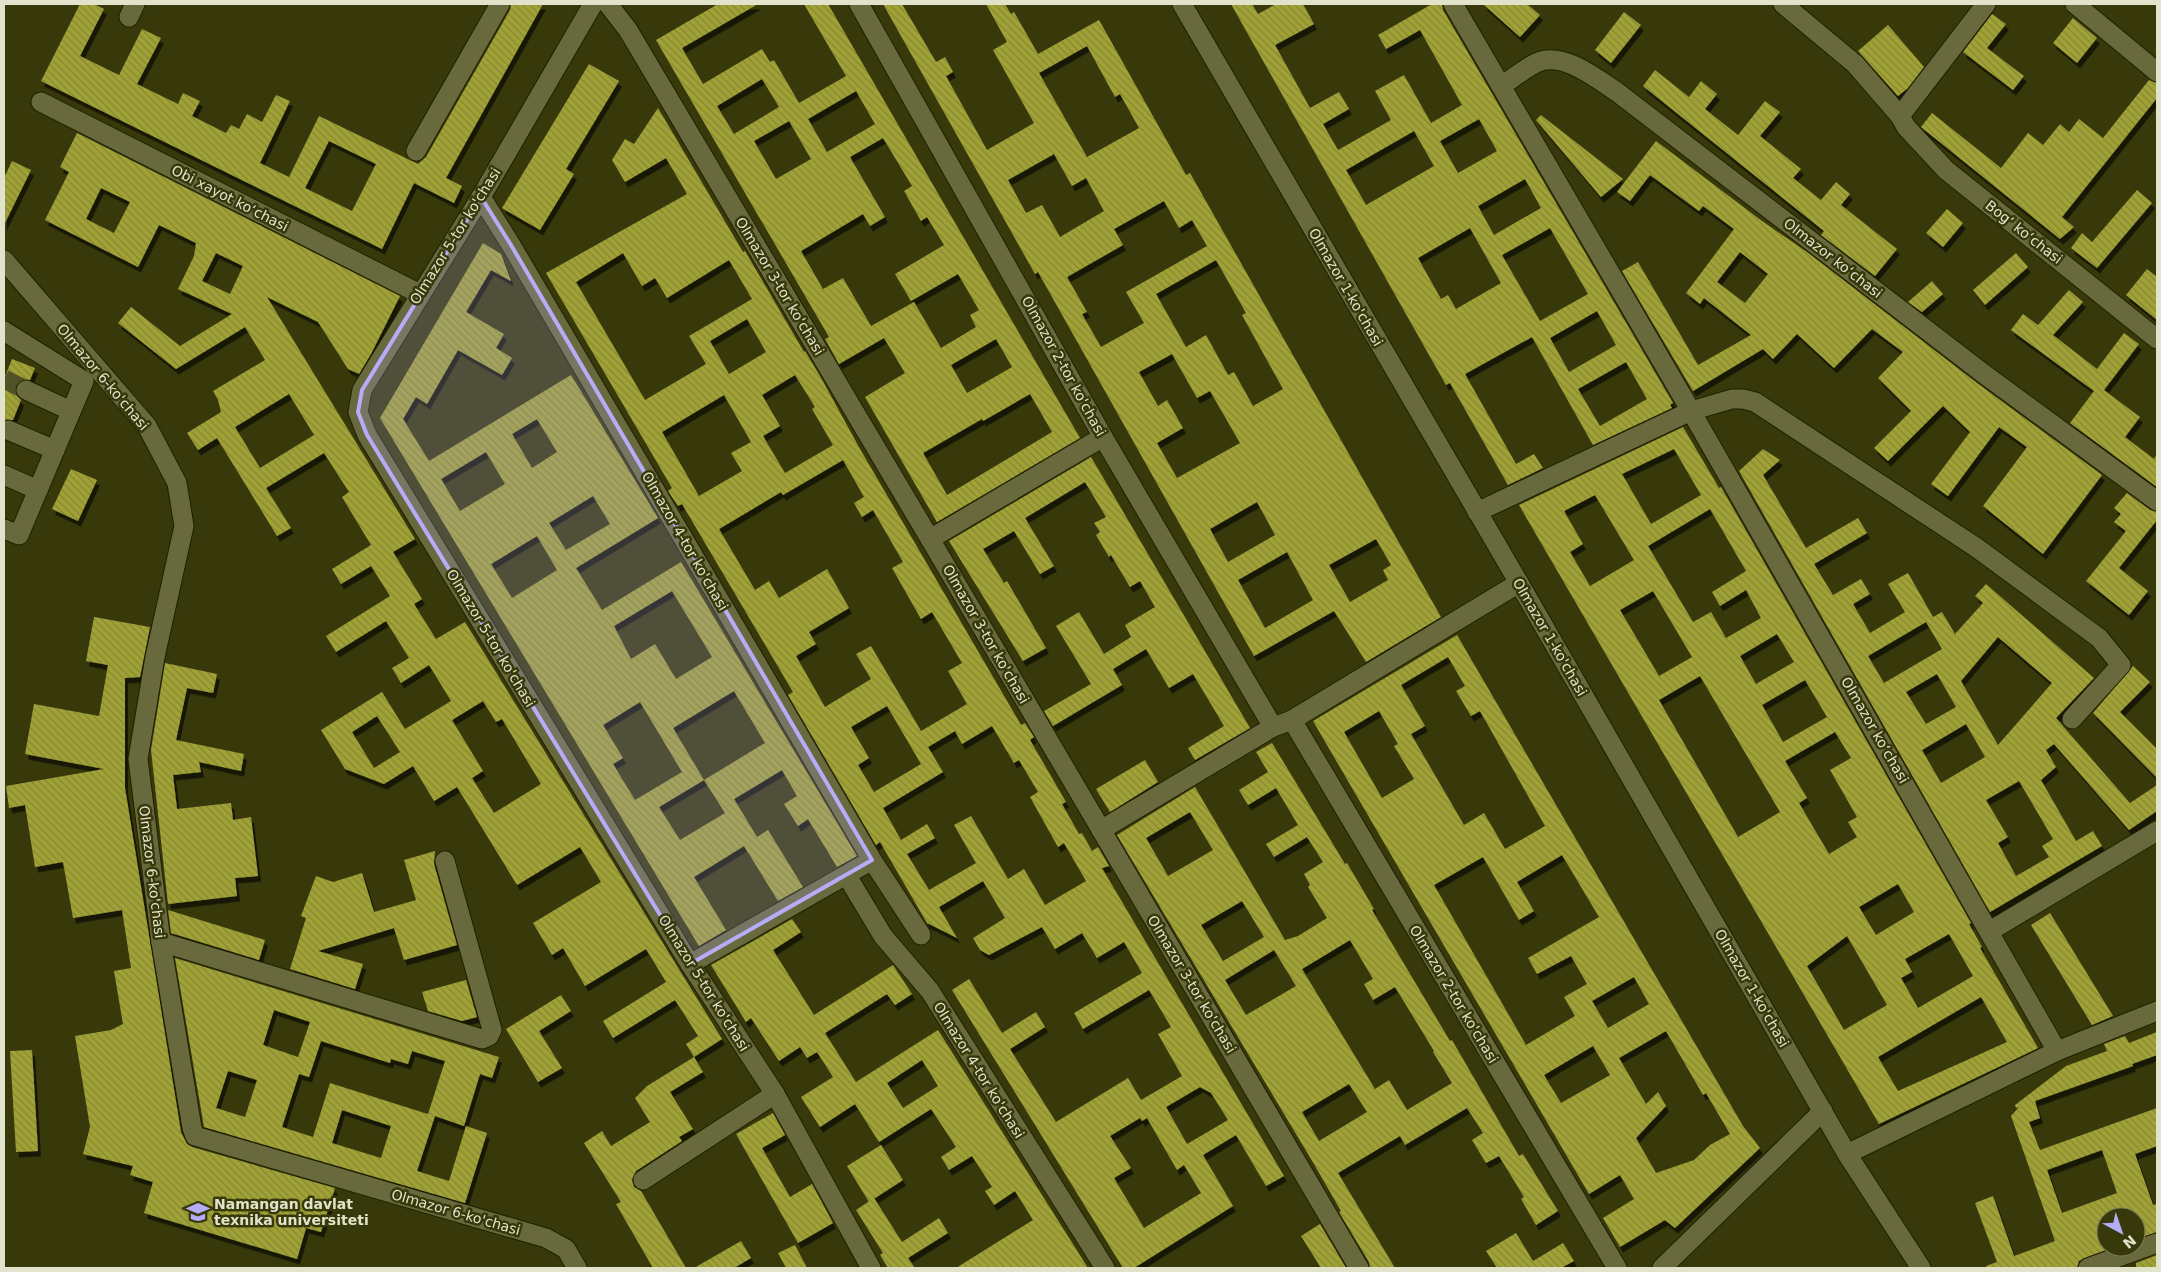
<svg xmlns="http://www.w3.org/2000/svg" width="2161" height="1272" font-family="'DejaVu Sans',sans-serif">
<defs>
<pattern id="building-back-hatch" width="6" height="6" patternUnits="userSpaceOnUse" patternTransform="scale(1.25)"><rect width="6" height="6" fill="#a1a236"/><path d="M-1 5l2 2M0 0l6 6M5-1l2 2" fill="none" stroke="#858638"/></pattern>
<filter id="shadow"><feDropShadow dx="3" dy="5.5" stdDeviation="0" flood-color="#0009"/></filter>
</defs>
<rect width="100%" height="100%" fill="#38390b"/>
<g fill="url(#building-back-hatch)" fill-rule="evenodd" filter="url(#shadow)">
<path d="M80,4H94L104,9L80,56L119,75L142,29L161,38L137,84L178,104L183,93L200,101L192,116L226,133L231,125L239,129L247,114L262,122L276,95L290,101L260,163L289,177L319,116L418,164L426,157L510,10L511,4H543L446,178L462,186L454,203L414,183L382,249L41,81ZM329,141L376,164L352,211L305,188Z"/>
<path d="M718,4H758L682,48L703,84L762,49L770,62L774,60L799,103L846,76L804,4H828L1080,438L937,522L865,397L905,373L884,338L839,364L825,339L829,337L656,40ZM762,79L779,107L734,134L717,106ZM856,91L875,124L827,152L808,119ZM789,121L811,159L776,179L754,141ZM883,138L912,186L904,191L921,221L927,217L944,245L895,274L911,301L958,274L979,310L970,315L976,327L941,348L914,302L871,326L843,278L823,289L801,251L863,214L870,226L885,217L850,157ZM996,339L1012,367L967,393L951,365ZM1030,394L1052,432L947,495L923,453L982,419L983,421Z"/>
<path d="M883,4H902L936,62L945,57L953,72L946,76L987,150L1034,123L993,50L1007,42L986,4H1005L1011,14L1014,12L1038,54L1099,20L1186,175L1190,173L1441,617L1366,662L1334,611L1254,656L1038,272L1035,274ZM1087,46L1115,97L1120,94L1139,128L1087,157L1039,73ZM1054,154L1072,186L1086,178L1104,211L1060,237L1042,205L1026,213L1008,180ZM1164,201L1179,228L1192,220L1207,246L1126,292L1144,323L1101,347L1082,314L1087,312L1067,277L1123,245L1114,229ZM1216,260L1246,313L1242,315L1283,389L1253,406L1234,372L1228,375L1206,335L1186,347L1156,294ZM1172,354L1197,398L1210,391L1240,443L1177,478L1157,443L1183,428L1167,400L1158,406L1139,372ZM1257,502L1275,535L1228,562L1210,529ZM1376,539L1391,565L1383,570L1388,580L1350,602L1329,565ZM1287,552L1313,600L1265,628L1238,580Z"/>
<path d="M1231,4H1252L1258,14L1276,4H1303L1314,24L1275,45L1310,108L1339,92L1349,109L1323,124L1338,150L1391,120L1375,91L1404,75L1431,123L1462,105L1420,30L1386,49L1378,35L1432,4H1442L1443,10L1673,403L1670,405L1672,408L1593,445L1532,337L1465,374L1516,464L1534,454L1543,468L1508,485L1450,383L1446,385ZM1479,119L1497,151L1458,173L1440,141ZM1414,131L1434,166L1366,205L1346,170ZM1525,179L1541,208L1494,235L1478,206ZM1470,228L1501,283L1456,309L1448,295L1441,299L1418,258ZM1550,228L1588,294L1540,321L1502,255ZM1597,311L1616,345L1569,372L1550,338ZM1626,362L1647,399L1600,426L1578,389Z"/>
<polygon points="1483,4 1527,4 1540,15 1520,37"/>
<polygon points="1624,12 1641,25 1611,63 1595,50"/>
<polygon points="1992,14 2006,24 1987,48 2024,76 2013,90 1963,52"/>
<polygon points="2073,18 2097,38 2077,63 2053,43"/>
<polygon points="1888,25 1924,67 1908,88 1898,96 1858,51"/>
<polygon points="589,64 619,81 566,169 574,174 540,230 502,208"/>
<polygon points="1655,70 1689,97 1701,81 1717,94 1705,109 1738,135 1765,101 1780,112 1760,136 1801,169 1793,178 1821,200 1836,182 1850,194 1841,205 1897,249 1875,276 1821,235 1824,231 1643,86"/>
<polygon points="2149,80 2157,83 2157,98 2062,217 2074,227 2060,239 1921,127 1932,113 2001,168 2028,133 2043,145 2060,124 2069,132 2079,119 2103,138"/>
<path d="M658,108L743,252L745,251L804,352L805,351L820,376L860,449L1021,725L1025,723L1034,737L1030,740L1066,802L1062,804L1079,834L1082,833L1092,851L1098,847L1109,866L1102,868L1284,1176L1266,1186L1236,1135L1203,1155L1233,1206L1134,1268H1123L952,990L969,979L1002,1033L1036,1012L1045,1027L1010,1049L1056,1122L1128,1078L1141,1100L1182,1076L1158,1034L1171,1027L1149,990L1083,1029L1074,1013L1142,973L1124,942L1097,958L1082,933L1055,949L1042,927L989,955L980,950L973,938L1005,918L983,881L939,907L957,938L927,923L880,842L876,845L788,695L793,692L682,504L678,506L668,491L672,488L546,273L687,194L666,158L625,182L612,160L625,139L634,144ZM623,253L642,286L655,278L667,298L729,260L752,299L689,336L706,364L645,400L576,282ZM747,319L766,352L729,374L710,341ZM795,375L815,407L812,409L833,445L785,473L763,436L780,426L762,395ZM724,395L751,442L731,453L742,471L699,496L662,432ZM843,460L864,497L854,503L862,517L873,510L903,562L892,568L921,619L932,612L962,663L948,671L967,704L921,731L871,646L856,654L871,679L825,707L796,656L816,644L809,632L849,608L827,569L779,598L769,581L755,590L719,529L781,492L783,495ZM887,706L921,764L874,792L858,765L869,758L851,727ZM992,726L1014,763L1019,760L1038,792L1030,797L1058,847L1064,843L1086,881L1045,905L1024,869L1008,879L971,816L954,825L976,863L929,890L907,854L935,838L927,824L901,840L883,808L943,772L928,747L955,731L962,744ZM1200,1087L1211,1093L1228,1120L1187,1144L1166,1107ZM1140,1118L1142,1121L1147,1118L1177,1170L1184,1165L1201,1193L1144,1228L1114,1178L1131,1168L1110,1136Z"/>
<polygon points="1541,115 1623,179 1601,197 1536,120"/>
<path d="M77,133L400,296L371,354L359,374L348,369L318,322L267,297L415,539L393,552L422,599L414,604L436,639L465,622L722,1039L694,1057L686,1044L698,1036L675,1000L613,1038L603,1021L666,982L646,949L585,986L563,948L552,955L533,923L601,882L580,847L517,885L457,787L434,801L413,766L384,784L345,769L321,730L382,692L405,729L451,701L429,665L401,683L392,668L409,658L386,621L336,652L326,636L390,596L371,566L341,584L332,569L371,545L342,497L349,492L324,453L266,488L291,528L277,536L217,438L198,450L187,433L221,412L218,400L213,391L265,360L245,327L176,369L118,323L131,307L180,346L232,314L178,289L194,256L196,243L159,225L138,267L45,220L69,172L60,167ZM101,188L130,202L114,233L86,219ZM216,253L243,266L230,294L202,281ZM289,394L314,435L260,468L235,427ZM483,701L496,722L502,719L541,784L494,813L472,778L483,771L452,720ZM377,716L400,752L374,768L352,732Z"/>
<path d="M1656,141L1762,221L1807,252L1977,383L2102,475L2043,554L1983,506L2027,447L1999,427L1948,496L1931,484L1970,432L1943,406L1888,461L1874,448L1911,411L1878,378L1903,352L1872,329L1834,368L1797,334L1773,359L1763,349L1693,391L1622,271L1638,262L1698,365L1751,335L1704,298L1700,304L1686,293L1734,229L1703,206L1699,211L1650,175L1630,201L1617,192ZM1740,252L1768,274L1745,303L1717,282Z"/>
<polygon points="12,161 31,170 4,225 4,178"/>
<polygon points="2137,190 2152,203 2097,268 2071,248 2082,233 2092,242"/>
<polygon points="1947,209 1963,223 1943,247 1926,233"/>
<path d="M483,243L501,254L511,281L491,270L466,312L504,334L496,348L512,358L502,375L458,350L427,404L416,397L403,419L429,461L571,375L658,518L576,568L602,610L681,562L857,856L837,867L808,819L798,826L784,804L797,796L782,770L734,799L757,837L768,830L803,887L778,901L744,846L694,877L726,930L699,946L380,418ZM537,419L557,452L532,468L512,434ZM486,452L505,484L460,511L441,479ZM593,496L610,524L566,550L549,523ZM537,536L557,570L512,598L491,564ZM672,591L712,657L676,679L655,644L631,659L614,626ZM734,691L765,743L704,780L673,728ZM640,702L682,772L635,800L613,764L623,758L603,725ZM704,780L725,813L680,840L659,807Z"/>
<polygon points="2016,253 2028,267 1985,305 1973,290"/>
<polygon points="2147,269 2157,277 2157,320 2126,295"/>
<polygon points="1932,281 1943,294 1922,312 1908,302"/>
<polygon points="2069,290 2083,302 2053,335 2097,369 2124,333 2139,344 2104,390 2140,417 2125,437 2154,459 2157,454 2157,487 2070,423 2094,391 2011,330 2023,314 2038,325"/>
<polygon points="12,359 35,368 30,380 20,381 16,386 17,396 21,400 13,420 4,420 4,379"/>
<path d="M1683,427L1719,488L1721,487L1971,923L1969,924L1982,947L1980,948L2038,1048L1879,1124L1519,505ZM1674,449L1701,495L1651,524L1622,474ZM1595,495L1634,560L1590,586L1570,552L1583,544L1564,511ZM1710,509L1746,571L1712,592L1720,606L1746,590L1761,618L1726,638L1711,612L1693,622L1648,546ZM1653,591L1692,657L1659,676L1620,610ZM1777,634L1794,662L1756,684L1740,656ZM1700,676L1780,812L1738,837L1659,700ZM1805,680L1827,717L1783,742L1762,705ZM1835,732L1851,758L1830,770L1857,817L1848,822L1857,837L1829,854L1799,803L1807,798L1785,761ZM1898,884L1914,912L1876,935L1859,907ZM1949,934L1973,976L1918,1008L1901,978L1912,972L1905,959ZM1847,936L1887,1005L1844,1030L1807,966ZM1981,997L2007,1042L1898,1091L1878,1057Z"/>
<path d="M1763,449L1780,460L1763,475L1806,548L1858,518L1867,533L1814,564L1833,595L1861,579L1870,594L1853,604L1870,633L1905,612L1888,584L1908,573L1933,617L1942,612L1955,634L1983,603L1975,596L1986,584L2094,678L2056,718L2130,803L2157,785V811L2129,830L2054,744L2046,750L2056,767L2041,780L2076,841L2093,831L2102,846L1990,912L1739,471ZM1926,622L1942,649L1884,683L1868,656ZM1998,637L2052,683L1998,745L1961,681ZM1937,674L1956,707L1926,724L1906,692ZM1966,724L1985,757L1941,783L1922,750ZM2019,781L2053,839L2042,846L2049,857L2016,876L1998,843L2008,837L1986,800Z"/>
<polygon points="1091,457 1250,728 1195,760 1188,748 1224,726 1193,674 1169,688 1146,649 1113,669 1122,685 1053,726 1044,711 1091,684 1056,626 1079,612 1104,654 1131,637 1125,625 1155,607 1140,581 1130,587 1111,555 1109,557 1096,535 1100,532 1094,523 1106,517 1085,482 1025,518 1054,566 1040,574 1014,531 983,549 1004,583 1007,581 1046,648 1023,661 949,541"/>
<polygon points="71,469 97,480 78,521 52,509"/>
<polygon points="2127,493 2150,510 2157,512 2157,520 2119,568 2148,591 2129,615 2086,581 2126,531 2114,522 2121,514 2114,508"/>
<polygon points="94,617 150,627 140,677 125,678 125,788 181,1132 187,1144 192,1147 335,1188 321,1232 306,1228 297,1259 144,1213 153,1182 130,1175 133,1166 83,1154 90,1127 75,1036 111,1030 123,1024 114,971 131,968 122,910 73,918 63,862 35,867 25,805 9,808 6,786 104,769 25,754 34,704 99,716 108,665 86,661"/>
<path d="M1457,635L1743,1126L1760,1148L1675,1228L1665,1220L1620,1247L1603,1218L1634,1199L1620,1175L1589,1194L1313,721ZM1448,657L1465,686L1456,691L1471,716L1480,711L1545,826L1505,849L1484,813L1464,825L1411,734L1425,726L1401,685ZM1379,711L1398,744L1394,746L1414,779L1382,798L1344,732ZM1562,855L1599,917L1528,958L1537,974L1571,956L1587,984L1564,997L1575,1016L1526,1045L1434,885L1483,857L1519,920L1534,911L1517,882ZM1634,977L1649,1004L1608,1028L1592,1001ZM1666,1031L1703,1095L1706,1093L1730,1134L1710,1145L1694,1160L1656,1173L1636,1138L1666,1106L1658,1092L1646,1104L1619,1058ZM1593,1046L1610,1075L1561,1103L1544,1075Z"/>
<polygon points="165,663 217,674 213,693 187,688 176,740 244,754 241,771 199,762 201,772 173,775 177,809 231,803 233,820 251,817 258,876 235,878 237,896 168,904 151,750"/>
<polygon points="2133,666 2150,682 2120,712 2157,749 2157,778 2093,713"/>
<path d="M1272,743L1345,864L1347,863L1374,909L1372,910L1450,1041L1452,1040L1519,1156L1523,1154L1558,1211L1536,1225L1521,1199L1524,1197L1499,1156L1486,1163L1472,1140L1483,1133L1467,1108L1405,1145L1400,1136L1338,1173L1395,1268H1370L1369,1262L1339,1212L1341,1211L1314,1164L1117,835L1195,787L1285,940L1298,936L1327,918L1308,887L1310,885L1304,874L1323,862L1307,837L1274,857L1266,844L1298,825L1276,788L1248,805L1239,790L1268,772L1256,752ZM1190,812L1213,850L1168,876L1146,838ZM1242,901L1264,937L1223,961L1201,925ZM1350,940L1373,979L1364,984L1373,1000L1395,987L1434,1051L1433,1052L1452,1083L1407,1110L1389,1080L1375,1089L1302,969ZM1274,950L1296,986L1246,1015L1225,980ZM1349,1084L1367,1112L1319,1141L1302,1112Z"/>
<polygon points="1145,760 1158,782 1110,812 1096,789"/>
<polygon points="435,851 434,864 457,945 404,960 394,928 318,951 363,964 355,989 290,969 306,918 301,916 316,876 333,882 362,873 374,912 416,900 404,860"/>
<polygon points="168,910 265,940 259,960 171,933"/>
<polygon points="2050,913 2113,1016 2092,1025 2031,925"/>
<path d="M792,919L801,932L773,950L814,1015L893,965L912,994L895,1005L887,994L825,1033L856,1082L938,1030L1088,1268H956L1033,1220L1015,1191L994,1205L985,1191L992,1187L972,1156L949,1170L941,1157L956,1147L931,1109L879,1142L855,1104L820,1127L801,1097L833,1077L817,1052L807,1058L800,1047L779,1061L751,1018L746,1022L711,965ZM922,1060L938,1086L903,1108L887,1083Z"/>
<path d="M175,958L499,1057L492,1078L480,1074L464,1126L435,1116L417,1171L449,1181L466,1126L487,1133L465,1203L204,1127ZM274,1010L310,1022L298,1057L263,1045ZM321,1041L390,1063L391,1059L408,1064L412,1051L445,1061L428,1114L434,1116L330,1083L313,1137L282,1127L299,1074L309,1077ZM228,1071L257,1080L245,1117L216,1108ZM342,1110L391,1126L381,1158L332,1143Z"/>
<polygon points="466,980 477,1017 462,1021 428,1011 422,992"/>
<polygon points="561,995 571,1011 539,1031 562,1068 538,1082 506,1029"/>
<path d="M2157,1032V1055L2132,1064L2133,1066L2035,1101L2040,1118L2029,1122L2040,1150L2157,1108V1146L2135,1154L2153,1205L2157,1204V1232L2136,1239V1217H2106V1250L2084,1258L2079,1261L2077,1268H1986V1266L1997,1262L1975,1203L1993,1196L2014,1256L2055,1241L2011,1116L2019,1107L2016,1108L2015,1105L2066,1066L2107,1051L2104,1044L2125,1036L2129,1043ZM2102,1150L2117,1193L2062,1213L2047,1170Z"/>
<polygon points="32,1050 38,1151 16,1152 10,1051"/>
<polygon points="694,1057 703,1072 670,1092 693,1129 679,1137 682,1141 636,1171 632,1180 634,1187 641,1191 686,1268 653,1268 616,1204 621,1202 584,1143 602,1131 611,1146 650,1122 635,1098 647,1086"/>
<polygon points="773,1113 785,1135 762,1148 790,1197 812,1184 833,1223 798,1243 736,1134"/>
<polygon points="881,1145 903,1180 869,1202 847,1166"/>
<polygon points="874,1198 902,1242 939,1218 948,1233 908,1258 915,1268 888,1268 880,1255 883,1253 856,1210"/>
<polygon points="1320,1224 1346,1268 1321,1268 1301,1236"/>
<polygon points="1516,1233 1533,1261 1563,1243 1574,1261 1561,1268 1497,1268 1486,1251"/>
<polygon points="741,1241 751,1258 734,1268 694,1268"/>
<polygon points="795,1245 807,1268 786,1268 778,1253"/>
<polygon points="2157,1255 2157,1268 2136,1268 2136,1263"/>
</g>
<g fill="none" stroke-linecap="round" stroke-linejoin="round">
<polyline stroke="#525228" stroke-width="19" stroke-dasharray="19 9" stroke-linecap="butt" points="4,379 26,390"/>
<defs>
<g id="minor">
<polyline points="593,4 481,197 362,390 358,412 367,435 690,964 775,1094 871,1268"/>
<polyline points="608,4 628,30 930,539 1359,1268"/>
<polyline points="859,4 1103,437 1273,727"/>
<polyline points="1182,4 1519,583 1847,1154 1921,1268"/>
<polyline points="1453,4 1691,411 2057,1051"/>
<polyline points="1783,4 1855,64 1900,116 1906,127 1946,170 2157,339"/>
<polyline points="2075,4 2157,72"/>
<polyline points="129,17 135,4"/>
<path d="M1501,86C1512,79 1524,69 1536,63C1562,50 1597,79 1617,92L1984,374L2157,501"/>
<polyline points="41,102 420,294"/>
<polyline points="1900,116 1986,4"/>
<polyline points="416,151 500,4"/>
<polyline points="481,197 511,245 872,860 690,964"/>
<polyline points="4,260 147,426 177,483 184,526 155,657 138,759 161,942 192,1128 195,1136 546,1238 566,1249 577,1268"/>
<polyline points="4,331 84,381 19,535 4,529"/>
<polyline points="26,390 71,411"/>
<polyline points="8,430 55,450"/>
<polyline points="4,475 38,490"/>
<polyline points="1477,512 1691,411 1732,399 1743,399 1755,402 1977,548 2099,638 2121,665 2072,719"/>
<polyline points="930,539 1103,437"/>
<polyline points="1292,720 1617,1268"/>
<polyline points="1101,830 1273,727 1292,720 1519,583"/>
<polyline points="872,860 921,935"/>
<polyline points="847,876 883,936 930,991 1105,1268"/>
<polyline points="1990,931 2157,831"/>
<polyline points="161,942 482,1039 489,1036 492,1030 445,861"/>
<polyline points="1847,1154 2057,1051 2157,1011"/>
<polyline points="643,1180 775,1094"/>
<polyline points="1662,1268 1823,1111"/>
<polyline points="2088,1268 2157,1243"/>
</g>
</defs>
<use href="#minor" stroke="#1f2000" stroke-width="21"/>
<use href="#minor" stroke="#686a3d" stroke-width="19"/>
</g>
<path fill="#b6acf8" fill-opacity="0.2" stroke="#b6acf8" stroke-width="4" stroke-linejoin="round" d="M481,197L511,245L872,860L690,964L367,435L358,412L362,390Z"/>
<defs>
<symbol id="university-bare" viewBox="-9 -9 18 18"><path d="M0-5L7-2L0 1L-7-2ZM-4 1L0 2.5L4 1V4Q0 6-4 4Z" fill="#b6acf8" stroke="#38390b" stroke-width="2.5" paint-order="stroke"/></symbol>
</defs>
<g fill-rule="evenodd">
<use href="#university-bare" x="182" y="1196" width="32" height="32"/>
</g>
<g text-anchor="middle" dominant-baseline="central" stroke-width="5" stroke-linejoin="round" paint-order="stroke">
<g font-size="14" fill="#e2e3cb" stroke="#38390b">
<text transform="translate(230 198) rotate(27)">Obi xayot koʻchasi</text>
<text transform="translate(2024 232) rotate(38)">Bogʻ koʻchasi</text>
<text transform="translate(455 236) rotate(-58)">Olmazor 5-tor ko'chasi</text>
<text transform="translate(1833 258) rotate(38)">Olmazor koʻchasi</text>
<text transform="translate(780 286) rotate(59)">Olmazor 3-tor ko'chasi</text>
<text transform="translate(1346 287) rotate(60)">Olmazor 1-ko'chasi</text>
<text transform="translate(1064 366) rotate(61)">Olmazor 2-tor ko'chasi</text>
<text transform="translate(103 377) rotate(50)">Olmazor 6-ko'chasi</text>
<text transform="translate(685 541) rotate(60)">Olmazor 4-tor ko'chasi</text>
<text transform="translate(986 634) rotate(60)">Olmazor 3-tor ko'chasi</text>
<text transform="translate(1550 637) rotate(60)">Olmazor 1-ko'chasi</text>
<text transform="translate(491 638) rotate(59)">Olmazor 5-tor ko'chasi</text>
<text transform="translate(1875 730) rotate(60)">Olmazor koʻchasi</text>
<text transform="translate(152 872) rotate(83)">Olmazor 6-ko'chasi</text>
<text transform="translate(704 983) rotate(58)">Olmazor 5-tor ko'chasi</text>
<text transform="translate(1192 984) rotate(59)">Olmazor 3-tor ko'chasi</text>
<text transform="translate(1752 988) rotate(60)">Olmazor 1-ko'chasi</text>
<text transform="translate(1454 994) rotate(59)">Olmazor 2-tor ko'chasi</text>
<text transform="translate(979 1070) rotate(58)">Olmazor 4-tor ko'chasi</text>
<text transform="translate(456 1212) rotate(16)">Olmazor 6-ko'chasi</text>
</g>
<g font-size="14" font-weight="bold" fill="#e2e3cb" stroke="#38390b" text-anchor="start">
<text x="214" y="1204">Namangan davlat<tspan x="214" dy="16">texnika universiteti</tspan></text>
</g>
</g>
<rect width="2161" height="1272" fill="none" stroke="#e2e3cb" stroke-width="10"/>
<g transform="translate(2121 1232) rotate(140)"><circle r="24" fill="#38390b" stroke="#7c7d58"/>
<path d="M0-4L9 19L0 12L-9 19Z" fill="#b6acf8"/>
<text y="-8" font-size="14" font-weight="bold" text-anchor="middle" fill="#e2e3cb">N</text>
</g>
</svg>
